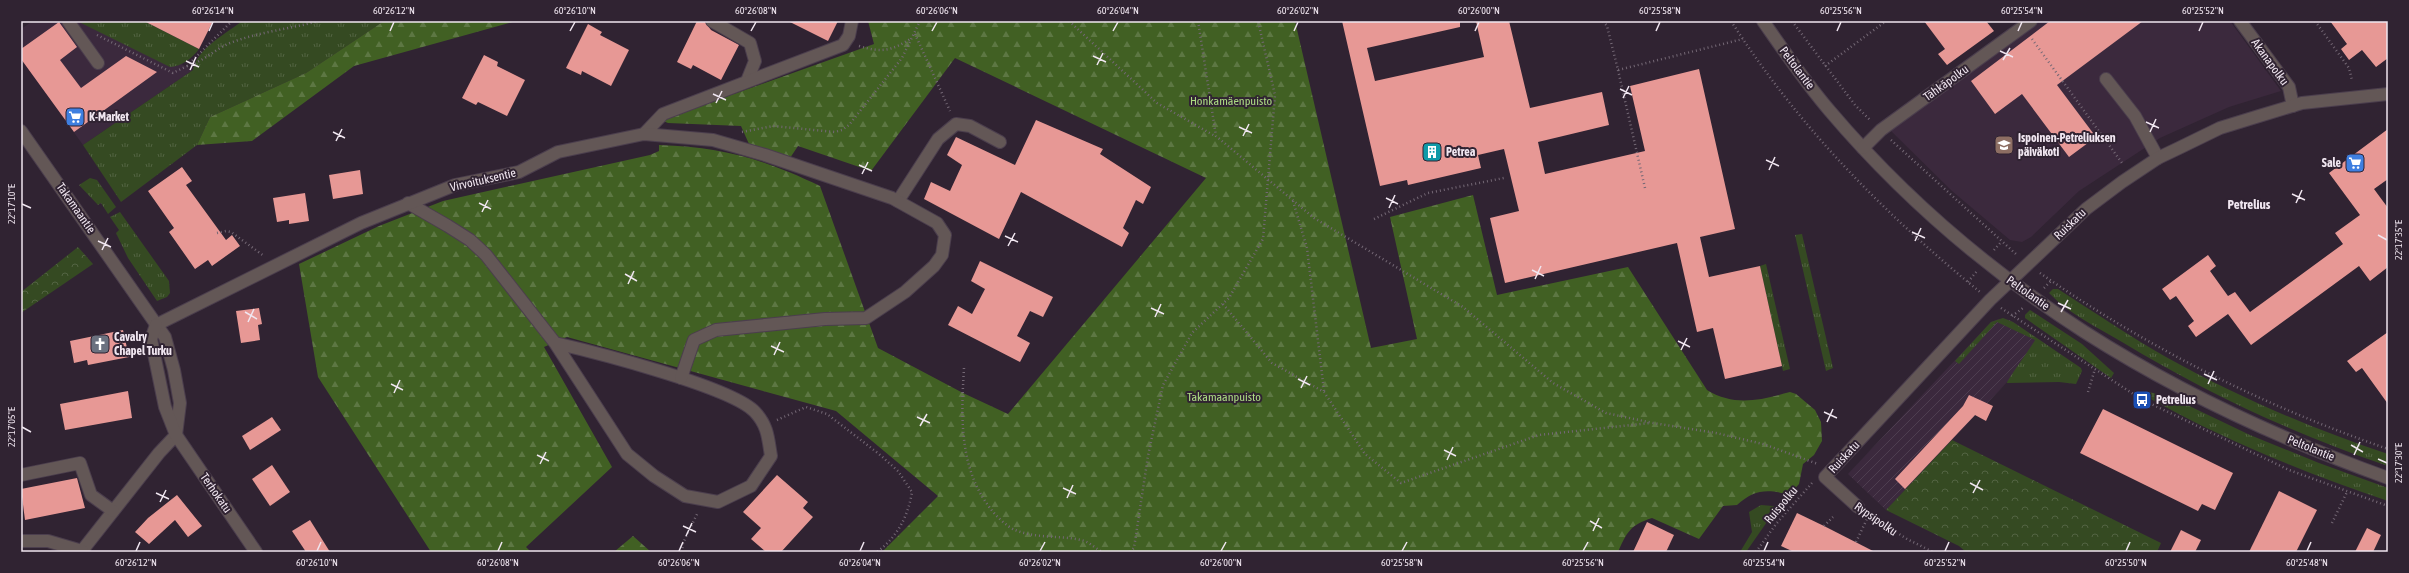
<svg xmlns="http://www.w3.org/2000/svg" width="2409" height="573" font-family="'Asap Condensed',sans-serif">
<defs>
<pattern id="industrial-furrows" width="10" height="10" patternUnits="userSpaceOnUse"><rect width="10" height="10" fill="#3b293d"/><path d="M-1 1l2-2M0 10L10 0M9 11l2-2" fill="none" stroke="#4e3e50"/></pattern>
<pattern id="grass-tufts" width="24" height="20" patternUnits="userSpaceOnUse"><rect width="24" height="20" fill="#354a22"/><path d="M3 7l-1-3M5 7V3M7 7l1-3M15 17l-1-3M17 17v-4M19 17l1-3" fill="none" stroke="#536442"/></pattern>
<pattern id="forest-firs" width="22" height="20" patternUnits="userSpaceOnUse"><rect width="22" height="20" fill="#416023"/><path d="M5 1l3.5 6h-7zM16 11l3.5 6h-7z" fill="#5d7743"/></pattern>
<pattern id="park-crowns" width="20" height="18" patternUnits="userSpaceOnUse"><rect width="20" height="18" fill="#354a22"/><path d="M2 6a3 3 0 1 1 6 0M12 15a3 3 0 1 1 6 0" fill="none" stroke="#536442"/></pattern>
</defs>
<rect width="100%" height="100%" fill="#302332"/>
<g fill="#3b293d">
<polygon points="33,21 98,21 193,70 83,145 21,59 21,29"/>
<polygon points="2039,21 2230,21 2281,91 2229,107 2160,138 2079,191 2031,237 2022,242 2010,240 1952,191 1891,131"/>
</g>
<polygon fill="url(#industrial-furrows)" points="1999,319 2010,320 2044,343 1886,510 1848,474 1991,322"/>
<g fill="url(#grass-tufts)">
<path d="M77,21H144L199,49C193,58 180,67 170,67Z"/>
<path d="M242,21H384L306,73L210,117L197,145L121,202L83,145L193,70C197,48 226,34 242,21Z"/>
<polygon points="90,178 97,180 116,207 108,214 101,203 98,205 79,185"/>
<polygon points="120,212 169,281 170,293 167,297 157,301 128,258 116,233 119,230 110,217"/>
<polygon points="1802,234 1833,368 1826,371 1795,235"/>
<polygon points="1766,264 1790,369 1783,371 1760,266"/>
<path d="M2053,289H2058C2094,312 2129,336 2166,357C2236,396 2312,429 2388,454V466C2294,434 2206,393 2122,342C2097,327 2069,314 2049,293Z"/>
<polygon points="2030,310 2082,344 2114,373 2111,378 2025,318 2025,315"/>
<path d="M2003,318L2013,322L2081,368L2082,371L2076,384L2059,382L2007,383C2007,380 2031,348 2035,340L1997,322L1959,364L1955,361L1991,322Z"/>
<path d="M2150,392L2181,402L2250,435L2319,463L2388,488V501C2303,472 2226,441 2147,397Z"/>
<polygon points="1761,505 1773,506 1776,509 1746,552 1740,552 1752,532 1749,512"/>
</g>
<g fill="url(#forest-firs)">
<polygon points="384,21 516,21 354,66 252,141 197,145 210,117 306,73"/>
<path d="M868,21H1295L1371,348L1417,339L1390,217L1473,195L1497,295L1628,267L1707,390C1735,407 1760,400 1790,392L1796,394L1815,410L1821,422L1822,441L1814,455L1803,464L1799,484L1789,495C1767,488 1753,490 1737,505L1723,506L1699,539L1652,518C1630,525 1627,532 1618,552H882L938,496L836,411L567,337L544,347L612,467L526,547L531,552H431L318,377L299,264L379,226L443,201L650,155L659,151V145C723,147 763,159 820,186L878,348L963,393L1008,414L1206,178L955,58L871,171L798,146L790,158L749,144L741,126L668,123L661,120L874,44Z"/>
<polygon points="633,536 651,552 614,552"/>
</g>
<g fill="url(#park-crowns)">
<polygon points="78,247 93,264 21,313 21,292"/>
<polygon points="1952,440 2161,543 2157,552 1966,552 1959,546 1886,510"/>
</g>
<g fill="#e79895">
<polygon points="144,21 213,21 199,49"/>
<polygon points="697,21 705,22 711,30 739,45 721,80 693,65 691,69 677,62"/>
<polygon points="788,21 838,21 828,41"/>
<polygon points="1342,21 1460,21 1460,27 1367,48 1375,81 1484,57 1476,21 1509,21 1530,108 1602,92 1609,125 1538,142 1545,174 1645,151 1630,86 1699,69 1735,229 1700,237 1709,277 1760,266 1782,366 1725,379 1713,328 1697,332 1677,243 1505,283 1490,218 1519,211 1504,149 1478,155 1481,168 1408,185 1407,180 1380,186"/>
<polygon points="1924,21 1986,21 1994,31 1947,65 1938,54 1945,49"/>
<polygon points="2050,21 2143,21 2057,85 2096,137 2069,157 2022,94 1995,114 1971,81"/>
<polygon points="2330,21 2388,21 2388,58 2376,67 2362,50 2349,60 2341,49 2347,44"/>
<polygon points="59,22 77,47 60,60 81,88 126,56 157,72 74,132 21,59 21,49"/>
<polygon points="588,24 602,32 600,35 629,50 611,86 582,71 581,75 566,68"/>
<polygon points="484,55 498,62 497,66 525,80 507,116 478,102 476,105 462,98"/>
<polygon points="1036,120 1103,149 1100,154 1151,187 1143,204 1136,200 1123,228 1129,233 1122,247 1021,192 999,239 924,199 931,182 950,191 962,165 947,155 956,137 1015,165"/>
<polygon points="2388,129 2388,179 2374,189 2388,208 2388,267 2370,281 2359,266 2251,345 2228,314 2196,337 2188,326 2194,321 2176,296 2170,300 2162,289 2208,255 2216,266 2210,271 2228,296 2235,292 2250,312 2343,244 2335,233 2360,215 2329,173"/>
<polygon points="182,167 192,181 186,185 226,240 232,235 240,246 212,266 208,260 195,269 169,232 174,228 148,191"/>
<polygon points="360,170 363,194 333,199 329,175"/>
<polygon points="305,193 309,221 289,224 289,220 277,222 273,198"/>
<polygon points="980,261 1053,297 1043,317 1030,311 1017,336 1030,343 1020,362 948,325 958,306 972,314 985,289 971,281"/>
<polygon points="259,308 262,324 258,325 260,340 241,343 236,311"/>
<polygon points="123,330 129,357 88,365 87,360 74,363 70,341"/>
<polygon points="2388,332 2388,404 2362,368 2356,372 2347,361"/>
<polygon points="128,391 132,418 65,430 60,404"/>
<polygon points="1969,395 1993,406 1986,421 1975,415 1905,489 1895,479 1963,406"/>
<polygon points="2103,409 2233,473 2215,510 2202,504 2198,511 2080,453"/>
<polygon points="272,417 281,430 250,450 242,436"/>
<polygon points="272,465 290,492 270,506 252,479"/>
<polygon points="777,475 808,502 803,508 813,517 781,552 766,552 751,539 761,528 743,512"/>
<polygon points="77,478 85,508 25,520 21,489"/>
<polygon points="2279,491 2317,510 2296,552 2249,552"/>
<polygon points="177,495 202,526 188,537 175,520 149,544 135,532 148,518"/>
<polygon points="1797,513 1824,526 1875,552 1794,552 1781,546"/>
<polygon points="310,520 330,552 306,552 292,531"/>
<polygon points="1647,522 1674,535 1666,552 1633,552"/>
<polygon points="2367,528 2381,535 2373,552 2355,552"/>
<polygon points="2181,530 2201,540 2195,552 2170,552"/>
</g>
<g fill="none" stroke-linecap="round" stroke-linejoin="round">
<defs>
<g id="minor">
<polyline points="68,21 98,63"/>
<polyline points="712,21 750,43 755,61 747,81"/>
<path d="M1763,21C1784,51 1805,82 1829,110C1980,288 2171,400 2388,478"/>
<polyline points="2240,21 2289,87 2293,106"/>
<polyline points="2106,79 2135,116 2158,158"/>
<polyline points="21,131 165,337 174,370 180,403 176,435 159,453 81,552"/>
<polyline points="644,134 663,114 843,45 849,36 852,21"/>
<polyline points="1863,148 1881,130 2031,21"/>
<polyline points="898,201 938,139 956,124 970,126 1000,142"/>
<path d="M408,203L448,226L470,240L486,255L555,343L627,454L654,476L685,496L718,502L751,486L771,456C768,438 768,426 755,412C732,387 594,352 555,343"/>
<polyline points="156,325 361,223 455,185 519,172 558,152 644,134 713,140 765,155 892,198 937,223 945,235 942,255 934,266 905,292 866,318 825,319 716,330 694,340 681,378"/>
<polyline points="156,325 151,339 165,407 176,435 256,552"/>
<polyline points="21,475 80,463 91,495 113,511"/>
<polyline points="1858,507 1825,477 1990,300 2086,209 2122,182 2158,158 2179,148 2220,128 2259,116 2302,103 2388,94"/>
<polyline points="21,541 48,541 82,551"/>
</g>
</defs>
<use href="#minor" stroke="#4b3e4d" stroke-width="14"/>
<g stroke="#746875" stroke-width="2.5" stroke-dasharray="1 3" stroke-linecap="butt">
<polyline points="1069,21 1157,103 1215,136"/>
<polyline points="1198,21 1216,136 1314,218 1463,307 1553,383 1606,413 1653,423 1716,433 1763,444 1818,464"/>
<polyline points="1603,21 1607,26 1618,70 1743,39"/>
<path d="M1731,21C1800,128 1882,212 1980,292"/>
<polyline points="1792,21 1855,105 1871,121"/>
<polyline points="2315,21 2349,68 2352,80"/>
<polyline points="915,34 950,111"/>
<polyline points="97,35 173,73 187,66 232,21"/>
<polyline points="2032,39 2122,163"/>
<path d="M859,46C882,53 891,51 912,38"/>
<path d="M187,66C203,62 215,49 230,43C259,32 289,29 319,21"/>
<polyline points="1825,66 1886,21"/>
<polyline points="1618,70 1645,188"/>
<polyline points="742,132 773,126 835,132 842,130 849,125 902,58 920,21"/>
<polyline points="1891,140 2017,255"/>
<polyline points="1293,201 1307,248 1324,391"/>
<polyline points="1374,219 1428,193 1504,178"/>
<polyline points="217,233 226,231 231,232 264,256"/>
<polyline points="1994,250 2002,241"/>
<path d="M2040,273C2148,348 2264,406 2388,449"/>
<polyline points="1968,282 1977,271"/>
<polyline points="2044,288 2051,281"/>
<polyline points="1223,304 1272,363 1324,392 1365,454 1401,483 1539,435 1650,423"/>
<polyline points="2001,308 2141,399 2289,470 2388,506"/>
<polyline points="2012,316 2023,308"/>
<path d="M964,368C961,417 959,468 990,508C996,516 1006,526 1015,530C1037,539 1059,535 1081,540C1088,541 1095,548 1102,552"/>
<polyline points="2088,392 2095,369"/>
<path d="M777,420L806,407L827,414L879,454L898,471L912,492C908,517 897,537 877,552"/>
<polyline points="1869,515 1907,539 1933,552"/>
<polyline points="2332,523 2347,492"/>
<polyline points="1824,526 1833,517"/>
<polyline points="1856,542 1867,519"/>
<polyline points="682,552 683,543 698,512"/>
<polyline points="1130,552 1134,548 1148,456 1163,385 1192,333 1229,298 1263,239 1275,95 1258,21"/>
<polyline points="1756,552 1776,524 1812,483"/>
</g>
<use href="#minor" stroke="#635756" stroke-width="12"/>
</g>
<path fill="none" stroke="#f0e6f0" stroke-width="1.5" d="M209,31L213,22M390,31L394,22M570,31L575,22M751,31L756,22M932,31L937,22M1113,31L1118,22M1294,31L1298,22M1475,31L1479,22M1656,31L1660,22M1837,31L1841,22M2018,31L2022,22M2199,31L2203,22M2000,51L2013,57M1093,56L1106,62M2003,60L2010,48M186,61L199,67M1097,65L1103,53M190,70L196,57M1620,89L1632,95M713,94L726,100M1623,98L1629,86M716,103L722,91M2146,122L2159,128M1239,127L1252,133M333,132L345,138M2150,132L2156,119M1243,136L1249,124M336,141L342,129M1766,160L1779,166M859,165L872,171M1769,170L1775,157M862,174L868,162M2292,194L2305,200M1386,198L1398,204M479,203L491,209M2296,203L2302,190M22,204L31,208M1389,208L1395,195M482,212L488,200M1912,232L1925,238M2378,235L2387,240M1005,236L1018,242M98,241L111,247M1915,241L1921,228M1008,246L1015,233M102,250L108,238M1532,270L1544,276M625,274L637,281M1535,279L1541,266M628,284L634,271M2058,303L2071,309M1151,308L1164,314M245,312L257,319M2061,312L2068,300M1155,317L1161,304M248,322L254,309M1678,341L1690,347M771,346L784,352M1681,350L1687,338M774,355L780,342M2204,374L2217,380M1298,379L1310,385M391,384L403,390M2208,384L2214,371M1301,388L1307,376M394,393L400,380M1824,412L1837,418M917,417L930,423M1827,422L1833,409M920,426L927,414M22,427L31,432M2351,445L2363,452M1444,450L1456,456M537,455L549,461M2354,455L2360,442M2378,459L2387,463M1447,460L1453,447M540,464L546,452M1970,483L1983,490M1063,488L1076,494M156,493L169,499M1973,493L1980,480M1067,498L1073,485M160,502L166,490M1590,521L1602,528M683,526L696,532M1593,531L1599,518M686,536L692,523M136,551L140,542M317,551L321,542M498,551L502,542M679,551L683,542M860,551L864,542M1040,551L1045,542M1221,551L1226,542M1402,551L1407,542M1583,551L1588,542M1764,551L1768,542M1945,551L1949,542M2126,551L2130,542M2307,551L2311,542"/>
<defs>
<symbol id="supermarket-square" viewBox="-11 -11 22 22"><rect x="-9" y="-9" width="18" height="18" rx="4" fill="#3f7fe0" stroke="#302332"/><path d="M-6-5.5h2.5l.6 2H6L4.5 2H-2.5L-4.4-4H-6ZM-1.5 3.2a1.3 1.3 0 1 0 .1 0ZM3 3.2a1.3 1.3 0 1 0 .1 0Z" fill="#fff"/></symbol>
<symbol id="school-square" viewBox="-11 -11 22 22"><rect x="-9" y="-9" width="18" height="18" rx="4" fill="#8d6e63" stroke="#302332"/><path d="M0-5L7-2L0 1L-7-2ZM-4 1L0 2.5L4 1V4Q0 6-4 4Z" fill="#fff"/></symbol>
<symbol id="building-square" viewBox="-11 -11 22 22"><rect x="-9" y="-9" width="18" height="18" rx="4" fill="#0f9aa8" stroke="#302332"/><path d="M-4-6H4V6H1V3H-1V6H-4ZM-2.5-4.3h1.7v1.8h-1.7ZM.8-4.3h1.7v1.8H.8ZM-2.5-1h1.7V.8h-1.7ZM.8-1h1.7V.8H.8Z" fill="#fff"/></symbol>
<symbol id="church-square" viewBox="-11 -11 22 22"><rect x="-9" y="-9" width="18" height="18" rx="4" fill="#6b7280" stroke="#302332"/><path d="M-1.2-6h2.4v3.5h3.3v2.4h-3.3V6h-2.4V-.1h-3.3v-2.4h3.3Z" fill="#fff"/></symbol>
<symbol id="bus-square" viewBox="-11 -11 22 22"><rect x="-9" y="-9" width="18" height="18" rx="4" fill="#1a4fb4" stroke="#302332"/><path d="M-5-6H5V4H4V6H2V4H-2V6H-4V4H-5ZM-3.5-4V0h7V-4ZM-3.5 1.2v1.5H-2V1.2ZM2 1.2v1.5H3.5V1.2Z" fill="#fff"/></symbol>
</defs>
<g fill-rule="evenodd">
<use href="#supermarket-square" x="64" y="106" width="22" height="22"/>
<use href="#school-square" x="1993" y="134" width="22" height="22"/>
<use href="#building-square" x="1421" y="141" width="22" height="22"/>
<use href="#supermarket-square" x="2344" y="152" width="22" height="22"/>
<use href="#church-square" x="89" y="333" width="22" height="22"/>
<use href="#bus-square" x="2131" y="389" width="22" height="22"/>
</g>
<g text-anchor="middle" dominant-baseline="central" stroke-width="4" stroke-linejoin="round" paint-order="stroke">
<g font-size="12" fill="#f0e6f0" stroke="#302332">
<text transform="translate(2270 62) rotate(54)">Akanapolku</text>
<text transform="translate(1797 68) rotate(53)">Peltolantie</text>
<text transform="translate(1946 83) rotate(-36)">Tähkäpolku</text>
<text transform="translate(483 180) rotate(-13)">Virvoituksentie</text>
<text transform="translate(76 208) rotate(55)">Takamaantie</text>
<text transform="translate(2070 224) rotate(-44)">Ruiskatu</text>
<text transform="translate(2028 293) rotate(35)">Peltolantie</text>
<text transform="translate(2311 448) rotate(22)">Peltolantie</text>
<text transform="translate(1844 457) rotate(-47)">Ruiskatu</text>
<text transform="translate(216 493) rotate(55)">Terhokatu</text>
<text transform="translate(1781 505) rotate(-50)">Ruispolku</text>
<text transform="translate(1876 519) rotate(35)">Rypsipolku</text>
</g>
<g font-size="12" fill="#addc84" stroke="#302332">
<text x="1231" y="101">Honkamäenpuisto</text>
<text x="1224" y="397">Takamaanpuisto</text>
</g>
<g font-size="12" font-weight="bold" fill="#f0e6f0" stroke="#302332" text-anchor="start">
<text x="89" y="117">K-Market</text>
<text x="2018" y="138">Ispoinen-Petreliuksen<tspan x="2018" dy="14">päiväkoti</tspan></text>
<text x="1446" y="152">Petrea</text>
<text x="2341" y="163" text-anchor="end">Sale</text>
<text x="114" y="337">Cavalry<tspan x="114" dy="14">Chapel Turku</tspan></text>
<text x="2156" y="400">Petrelius</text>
</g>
<g font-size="13" font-weight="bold" fill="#f0e6f0" stroke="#302332">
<text x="2249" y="204">Petrelius</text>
</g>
</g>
<rect width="2409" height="573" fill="none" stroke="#302332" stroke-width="44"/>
<rect x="22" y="22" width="2365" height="529" fill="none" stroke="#f0e6f0" stroke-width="1.5"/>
<g font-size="10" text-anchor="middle" fill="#f0e6f0">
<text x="213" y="14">60°26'14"N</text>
<text x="394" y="14">60°26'12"N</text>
<text x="575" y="14">60°26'10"N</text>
<text x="756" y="14">60°26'08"N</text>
<text x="937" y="14">60°26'06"N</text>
<text x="1118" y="14">60°26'04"N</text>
<text x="1298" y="14">60°26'02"N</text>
<text x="1479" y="14">60°26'00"N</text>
<text x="1660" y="14">60°25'58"N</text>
<text x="1841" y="14">60°25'56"N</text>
<text x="2022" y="14">60°25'54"N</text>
<text x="2203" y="14">60°25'52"N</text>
<text transform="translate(11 204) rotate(-90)" y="4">22°17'10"E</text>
<text transform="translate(2398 240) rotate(-90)" y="4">22°17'35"E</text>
<text transform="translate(11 427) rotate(-90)" y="4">22°17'05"E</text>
<text transform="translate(2398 463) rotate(-90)" y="4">22°17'30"E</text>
<text x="136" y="566">60°26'12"N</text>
<text x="317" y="566">60°26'10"N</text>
<text x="498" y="566">60°26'08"N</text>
<text x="679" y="566">60°26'06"N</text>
<text x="860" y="566">60°26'04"N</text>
<text x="1040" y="566">60°26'02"N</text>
<text x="1221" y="566">60°26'00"N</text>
<text x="1402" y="566">60°25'58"N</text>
<text x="1583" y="566">60°25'56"N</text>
<text x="1764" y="566">60°25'54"N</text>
<text x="1945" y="566">60°25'52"N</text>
<text x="2126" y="566">60°25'50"N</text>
<text x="2307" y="566">60°25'48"N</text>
</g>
</svg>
